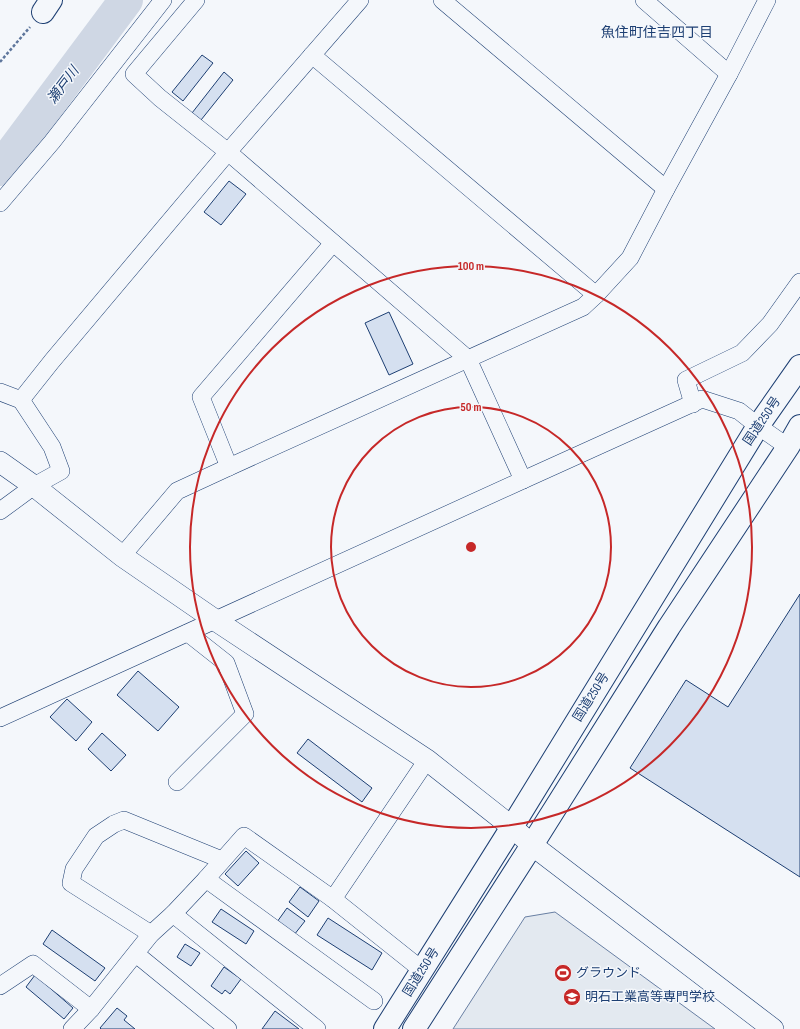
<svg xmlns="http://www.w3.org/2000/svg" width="800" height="1029" font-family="'Sofia Sans Condensed','Noto Sans JP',sans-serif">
<rect width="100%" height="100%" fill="#f4f7fb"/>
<polygon fill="#e3e9f0" stroke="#687fa3" points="555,912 715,1029 453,1029 525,917"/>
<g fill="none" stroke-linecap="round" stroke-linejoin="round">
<polyline stroke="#cfd7e4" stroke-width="34" points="0,169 126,0"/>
</g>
<g fill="#d5e0f0" stroke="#1d3f73">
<polygon points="202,55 213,63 183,101 172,92"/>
<polygon points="224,72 233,80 201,120 192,113"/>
<polygon points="229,181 246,194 221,225 204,212"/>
<polygon points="389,312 413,364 389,375 365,323"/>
<polygon points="800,594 800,877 630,768 686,680 728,707"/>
<polygon points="138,671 179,707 158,731 117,695"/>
<polygon points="67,699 92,722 76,741 50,717"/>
<polygon points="102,733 126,755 111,771 88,749"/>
<polygon points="308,739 372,788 362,802 297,753"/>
<polygon points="246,851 259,863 238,886 225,874"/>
<polygon points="300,887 319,901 308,917 289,902"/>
<polygon points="287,908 305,921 294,935 277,922"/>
<polygon points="221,909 254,931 246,944 212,922"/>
<polygon points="328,918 382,953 372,970 317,935"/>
<polygon points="52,930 105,968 95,981 43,944"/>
<polygon points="185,944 200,953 191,966 177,957"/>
<polygon points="224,967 241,979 230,994 225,990 222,994 211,986"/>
<polygon points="35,975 73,1008 64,1019 26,987"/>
<polygon points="117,1008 127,1016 124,1020 135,1029 101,1029 100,1028"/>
<polygon points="275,1011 299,1029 262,1029"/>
</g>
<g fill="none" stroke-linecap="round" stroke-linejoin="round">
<defs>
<g id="minor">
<polyline points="196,0 134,74 160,98 228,152 468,359 523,480"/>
<polyline points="442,0 666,189"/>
<polyline points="644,0 729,74"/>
<polyline points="312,55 596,295"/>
<polyline points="0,203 52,142 163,0"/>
<polyline points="0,392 21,400 52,447 61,471 34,486 0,511"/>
<polyline points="21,400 52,361 228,152 360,0"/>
<polyline points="693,404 686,380 742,353 770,324 800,282"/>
<polyline points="229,467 201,397 333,243"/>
<polyline points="122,556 177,491 229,467 583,307 596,295 630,258 666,189 729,74 767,0"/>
<polyline points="0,718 523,480 702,399 739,411 758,426 788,447"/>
<polyline points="177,782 245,714 226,663 188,633"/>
<polyline points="206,879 374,1001"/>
<polyline points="333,899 427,760"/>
<polyline points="173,914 317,1029"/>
<polyline points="151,934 71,883 74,869 96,836 114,824 124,820 222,860"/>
<polyline points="136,954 228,1029"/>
<polyline points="0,986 33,964 91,1009"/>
<polyline points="72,1029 91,1009 151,934 173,914 206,879 244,836 333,899 422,970"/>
</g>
<polyline id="tertiary" points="0,462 34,486 122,556 215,620 427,760 512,827 532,845 773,1029"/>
<polyline id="secondary" points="43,12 51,0"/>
<g id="trunk">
<polyline points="385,1029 512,827 758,426 800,366"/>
<polyline points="414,1029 532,845 669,627 788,447 800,426"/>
</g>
</defs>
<use href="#minor" stroke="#1d3f73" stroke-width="18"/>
<use href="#tertiary" stroke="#1d3f73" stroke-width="22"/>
<use href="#secondary" stroke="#1d3f73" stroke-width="24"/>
<use href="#trunk" stroke="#1d3f73" stroke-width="24"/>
<polyline stroke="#5e769c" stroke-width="2.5" stroke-dasharray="3 2" stroke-linecap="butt" points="0,62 30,27"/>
<use href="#minor" stroke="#f4f7fb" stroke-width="17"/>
<use href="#tertiary" stroke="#f4f7fb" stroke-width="21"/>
<use href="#secondary" stroke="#f4f7fb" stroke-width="22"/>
<use href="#trunk" stroke="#f4f7fb" stroke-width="22"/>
</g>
<g fill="none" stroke="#c62828" stroke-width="2">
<circle cx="471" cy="547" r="140"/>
<circle cx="471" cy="547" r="281"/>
</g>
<defs>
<symbol id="stadium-disc" viewBox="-11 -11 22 22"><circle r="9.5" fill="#c62828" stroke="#f4f7fb"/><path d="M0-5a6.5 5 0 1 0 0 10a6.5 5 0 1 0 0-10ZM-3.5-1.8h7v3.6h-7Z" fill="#fff"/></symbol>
<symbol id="school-disc" viewBox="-11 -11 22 22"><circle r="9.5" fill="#c62828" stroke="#f4f7fb"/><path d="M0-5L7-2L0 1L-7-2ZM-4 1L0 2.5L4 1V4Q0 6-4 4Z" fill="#fff"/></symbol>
</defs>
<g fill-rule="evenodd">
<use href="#stadium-disc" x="553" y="963" width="20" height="20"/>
<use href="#school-disc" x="562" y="987" width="20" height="20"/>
</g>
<g text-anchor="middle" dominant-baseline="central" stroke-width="3" stroke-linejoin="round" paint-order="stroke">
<g font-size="13" fill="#1d3f73" stroke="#f4f7fb">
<text transform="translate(762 421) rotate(-56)">国道250号</text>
<text transform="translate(591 697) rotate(-58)">国道250号</text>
<text transform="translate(421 972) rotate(-58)">国道250号</text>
</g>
<g font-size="13" fill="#1d3f73" stroke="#f4f7fb" text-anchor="start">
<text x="576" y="973">グラウンド</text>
<text x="585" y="997">明石工業高等専門学校</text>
</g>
<g font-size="14" fill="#1d3f73" stroke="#f4f7fb">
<text x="657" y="32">魚住町住吉四丁目</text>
</g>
<g font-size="14" font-style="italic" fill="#1d3f73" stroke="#f4f7fb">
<text transform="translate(63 85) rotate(-53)">瀬戸川</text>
</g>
</g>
<circle cx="471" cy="547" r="6" fill="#c62828" stroke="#f4f7fb" stroke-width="2"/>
<g font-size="12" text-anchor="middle" font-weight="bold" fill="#c62828" stroke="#f4f7fb" stroke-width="3" stroke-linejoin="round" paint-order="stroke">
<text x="471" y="270">100 m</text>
<text x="471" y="411">50 m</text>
</g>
</svg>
